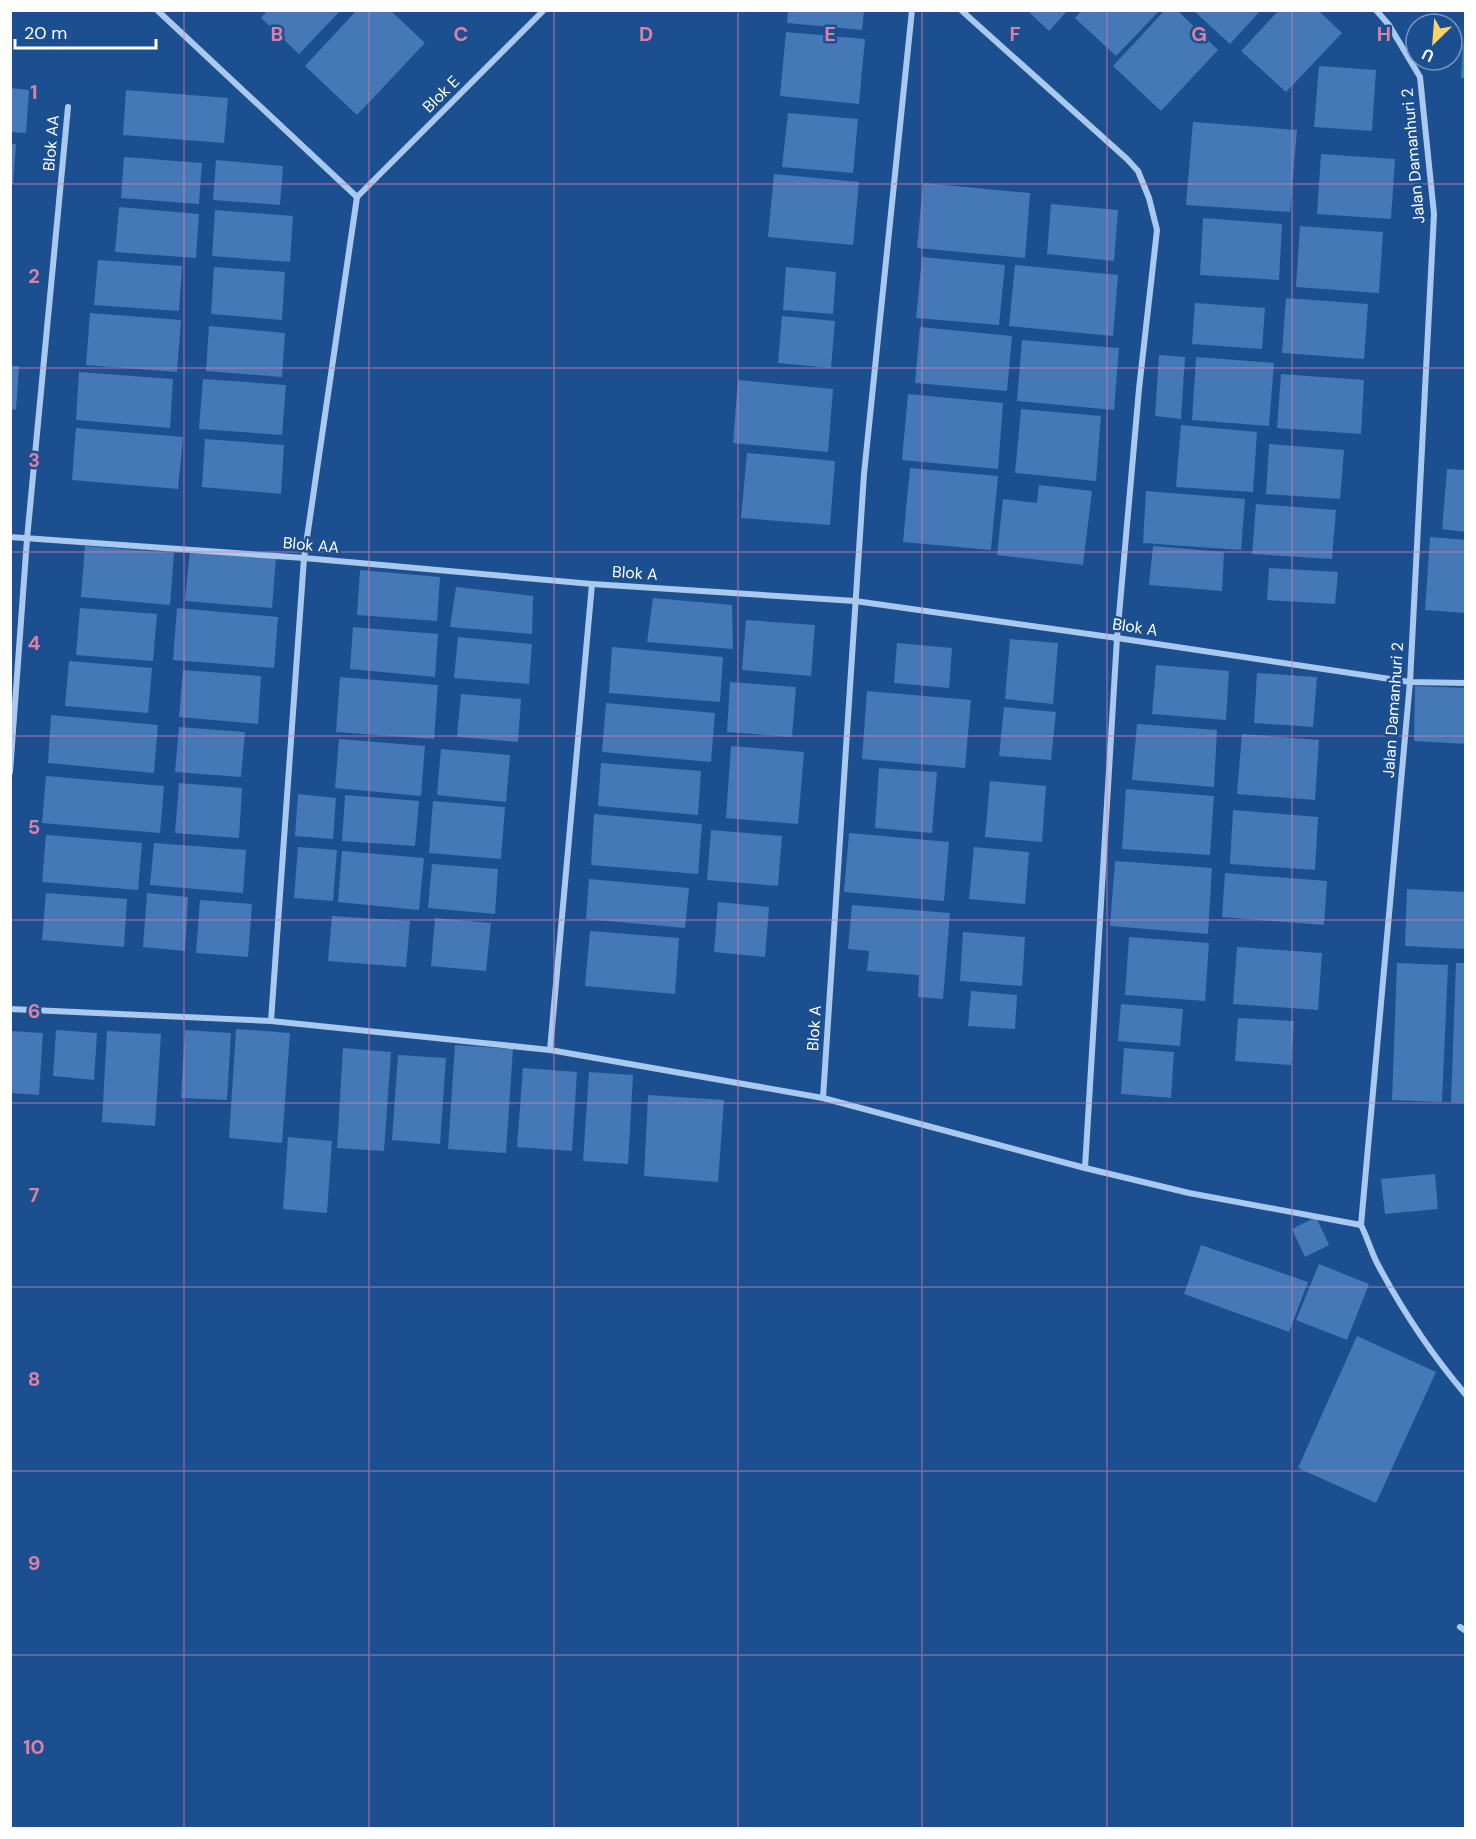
<svg xmlns="http://www.w3.org/2000/svg" width="1476" height="1839" font-family="'DM Sans',sans-serif">
<rect width="100%" height="100%" fill="#1b4f8f"/>
<g fill="#4478b7">
<polygon points="268,10 341,10 299,54 261,18"/>
<polygon points="357,10 390,10 425,43 357,115 305,66"/>
<polygon points="788,10 864,10 862,30 787,23"/>
<polygon points="1027,10 1068,10 1049,31"/>
<polygon points="1082,10 1160,10 1116,56 1075,18"/>
<polygon points="1165,10 1177,10 1218,50 1161,111 1113,66"/>
<polygon points="1193,10 1261,10 1230,44"/>
<polygon points="1279,10 1318,10 1342,33 1286,92 1241,51"/>
<polygon points="786,32 865,39 859,104 780,96"/>
<polygon points="1463,44 1466,44 1466,78 1461,78"/>
<polygon points="1319,66 1376,70 1372,131 1314,127"/>
<polygon points="10,88 29,90 26,133 10,132"/>
<polygon points="126,90 228,98 224,143 123,135"/>
<polygon points="788,113 858,119 853,173 782,167"/>
<polygon points="1193,122 1297,130 1290,212 1186,205"/>
<polygon points="10,144 16,144 13,184 10,184"/>
<polygon points="1321,154 1395,159 1391,219 1317,214"/>
<polygon points="124,157 202,163 199,204 121,198"/>
<polygon points="216,160 283,166 280,205 213,200"/>
<polygon points="774,174 859,182 853,245 768,237"/>
<polygon points="923,183 1030,193 1025,258 917,248"/>
<polygon points="1051,204 1118,210 1114,261 1047,254"/>
<polygon points="119,207 199,214 196,258 115,252"/>
<polygon points="215,210 293,216 290,262 212,256"/>
<polygon points="1203,218 1282,224 1279,280 1200,275"/>
<polygon points="1300,226 1383,232 1379,293 1296,287"/>
<polygon points="922,257 1005,265 999,325 916,318"/>
<polygon points="98,260 182,266 179,311 94,305"/>
<polygon points="1015,265 1118,275 1113,336 1009,326"/>
<polygon points="214,267 285,272 282,320 211,314"/>
<polygon points="786,267 836,272 833,314 783,310"/>
<polygon points="1286,298 1368,304 1364,359 1282,353"/>
<polygon points="1195,303 1265,308 1262,349 1192,344"/>
<polygon points="90,313 181,320 177,372 86,365"/>
<polygon points="782,316 835,321 831,368 778,363"/>
<polygon points="209,326 285,333 282,377 206,371"/>
<polygon points="920,327 1012,336 1007,391 915,383"/>
<polygon points="1022,340 1119,348 1114,410 1017,401"/>
<polygon points="1159,355 1185,357 1181,419 1155,416"/>
<polygon points="1196,357 1274,363 1269,426 1192,420"/>
<polygon points="10,366 19,366 16,410 10,409"/>
<polygon points="79,372 173,379 170,428 76,420"/>
<polygon points="1281,374 1364,380 1361,434 1277,428"/>
<polygon points="203,379 286,385 282,435 199,429"/>
<polygon points="738,380 833,389 828,452 733,443"/>
<polygon points="908,394 1003,403 998,469 902,460"/>
<polygon points="1021,409 1101,416 1096,481 1015,473"/>
<polygon points="1181,425 1257,432 1253,492 1176,487"/>
<polygon points="76,428 183,437 178,489 72,480"/>
<polygon points="205,439 284,445 281,494 202,487"/>
<polygon points="1269,444 1344,450 1340,499 1266,494"/>
<polygon points="747,453 835,461 830,525 741,518"/>
<polygon points="910,468 998,476 991,550 903,542"/>
<polygon points="1447,469 1466,470 1466,532 1442,529"/>
<polygon points="1039,485 1092,491 1083,565 997,555 1003,499 1037,503"/>
<polygon points="1146,491 1245,499 1241,550 1143,543"/>
<polygon points="1256,504 1336,510 1332,559 1252,554"/>
<polygon points="1430,537 1466,540 1466,613 1425,610"/>
<polygon points="85,546 174,553 170,605 81,597"/>
<polygon points="1153,546 1224,552 1222,591 1149,585"/>
<polygon points="190,550 276,558 272,608 185,601"/>
<polygon points="1269,568 1338,572 1335,604 1267,600"/>
<polygon points="360,570 440,577 437,621 357,615"/>
<polygon points="456,587 533,596 532,634 450,627"/>
<polygon points="653,598 732,605 733,649 647,642"/>
<polygon points="80,608 157,614 153,661 76,655"/>
<polygon points="177,608 278,617 274,668 173,660"/>
<polygon points="746,620 815,625 811,676 742,670"/>
<polygon points="353,627 438,634 435,677 350,669"/>
<polygon points="458,637 532,644 529,684 454,678"/>
<polygon points="1010,639 1058,643 1053,704 1005,699"/>
<polygon points="897,643 952,648 949,688 894,683"/>
<polygon points="612,647 723,657 720,702 609,693"/>
<polygon points="69,661 152,668 148,713 65,706"/>
<polygon points="1156,665 1229,671 1226,720 1152,714"/>
<polygon points="183,670 261,676 258,724 179,717"/>
<polygon points="1257,673 1317,677 1313,727 1254,723"/>
<polygon points="340,677 438,685 434,739 336,732"/>
<polygon points="730,682 796,687 792,737 727,732"/>
<polygon points="1415,686 1466,688 1466,744 1414,741"/>
<polygon points="867,691 971,700 965,768 862,759"/>
<polygon points="461,694 521,699 518,742 457,737"/>
<polygon points="606,703 715,713 711,762 602,752"/>
<polygon points="1004,707 1056,712 1051,760 999,756"/>
<polygon points="51,715 158,725 154,773 48,763"/>
<polygon points="1137,724 1217,730 1214,787 1132,780"/>
<polygon points="179,727 245,732 241,777 175,772"/>
<polygon points="1242,734 1319,740 1315,800 1237,794"/>
<polygon points="339,739 425,746 421,796 335,788"/>
<polygon points="731,746 804,752 798,824 726,818"/>
<polygon points="441,749 510,755 506,802 437,795"/>
<polygon points="601,763 701,771 698,815 598,806"/>
<polygon points="879,768 937,772 932,833 875,828"/>
<polygon points="46,776 164,786 160,833 42,823"/>
<polygon points="990,781 1046,786 1042,842 985,837"/>
<polygon points="179,783 242,788 239,838 175,833"/>
<polygon points="1126,789 1214,796 1210,855 1122,849"/>
<polygon points="298,794 336,798 333,839 295,836"/>
<polygon points="345,795 419,801 415,846 342,841"/>
<polygon points="433,801 505,807 501,859 429,853"/>
<polygon points="1233,810 1318,817 1315,870 1230,864"/>
<polygon points="594,814 702,824 698,874 591,865"/>
<polygon points="711,830 782,836 778,886 707,880"/>
<polygon points="849,833 949,842 944,901 844,892"/>
<polygon points="46,835 142,843 138,890 42,882"/>
<polygon points="154,843 246,850 243,893 150,885"/>
<polygon points="298,847 337,850 333,901 294,898"/>
<polygon points="974,847 1029,852 1025,904 969,899"/>
<polygon points="342,851 424,858 419,910 338,902"/>
<polygon points="1115,861 1212,868 1208,934 1110,926"/>
<polygon points="432,864 498,869 495,914 428,908"/>
<polygon points="1225,873 1327,881 1324,925 1222,917"/>
<polygon points="589,879 689,888 685,928 586,919"/>
<polygon points="1407,889 1466,892 1466,949 1405,946"/>
<polygon points="46,893 127,899 124,947 42,940"/>
<polygon points="147,893 188,897 185,951 143,947"/>
<polygon points="200,900 252,904 248,957 196,953"/>
<polygon points="718,902 769,907 765,957 714,952"/>
<polygon points="852,905 950,913 943,999 918,997 919,975 867,971 869,951 848,949"/>
<polygon points="332,916 410,921 406,967 328,961"/>
<polygon points="435,918 491,923 486,971 431,966"/>
<polygon points="590,931 679,938 675,994 585,986"/>
<polygon points="963,932 1025,937 1022,986 960,981"/>
<polygon points="1129,937 1209,943 1205,1001 1125,995"/>
<polygon points="1237,947 1322,953 1318,1010 1233,1004"/>
<polygon points="1397,963 1448,965 1442,1102 1392,1100"/>
<polygon points="1456,963 1466,963 1466,1103 1451,1102"/>
<polygon points="971,991 1017,995 1015,1029 968,1026"/>
<polygon points="1121,1004 1183,1009 1180,1046 1118,1041"/>
<polygon points="1238,1018 1294,1021 1291,1065 1235,1061"/>
<polygon points="236,1029 290,1033 282,1143 229,1138"/>
<polygon points="56,1030 97,1033 94,1080 53,1076"/>
<polygon points="185,1030 231,1033 227,1100 181,1098"/>
<polygon points="10,1031 43,1033 39,1095 10,1093"/>
<polygon points="107,1031 161,1034 155,1126 102,1122"/>
<polygon points="455,1045 513,1049 506,1153 448,1149"/>
<polygon points="343,1048 391,1052 384,1151 337,1148"/>
<polygon points="1124,1048 1174,1052 1171,1098 1121,1094"/>
<polygon points="398,1055 446,1058 440,1144 392,1140"/>
<polygon points="523,1068 577,1072 572,1151 517,1147"/>
<polygon points="589,1072 633,1075 628,1164 583,1161"/>
<polygon points="648,1095 724,1100 718,1182 644,1176"/>
<polygon points="288,1137 332,1141 327,1213 283,1209"/>
<polygon points="1435,1174 1438,1209 1385,1214 1381,1179"/>
<polygon points="1316,1217 1329,1245 1305,1257 1292,1229"/>
<polygon points="1201,1245 1308,1282 1289,1332 1184,1294"/>
<polygon points="1319,1264 1369,1284 1347,1340 1296,1320"/>
<polygon points="1357,1336 1436,1372 1376,1503 1298,1468"/>
</g>
<g fill="none" stroke-linecap="round" stroke-linejoin="round">
<g stroke="#a9c9ee" stroke-width="6">
<polyline points="157,10 357,197"/>
<polyline points="961,10 1127,159 1138,171 1149,198 1157,230 1139,389 1117,638 1085,1168"/>
<path d="M1376,10L1389,25L1420,77L1434,214L1410,682L1361,1225C1367,1237 1371,1251 1377,1263C1402,1310 1432,1355 1466,1395"/>
<polyline points="357,197 544,10"/>
<polyline points="10,537 304,558 592,584 855,601 1117,638 1410,682 1466,683"/>
<polyline points="10,772 27,539 68,107"/>
<polyline points="10,1009 271,1021 550,1050 823,1098 1085,1168 1189,1193 1361,1225"/>
<polyline points="271,1021 304,558 357,197"/>
<polyline points="550,1050 592,584"/>
<polyline points="823,1098 864,474 912,10"/>
<polyline points="1460,1627 1466,1631"/>
</g>
</g>
<path fill="none" stroke="#dd80a5" stroke-width="1.5" stroke-opacity="0.55" d="M184,10V1828M369,10V1828M554,10V1828M738,10V1828M922,10V1828M1107,10V1828M1292,10V1828M10,184H1466M10,368H1466M10,552H1466M10,736H1466M10,920H1466M10,1103H1466M10,1287H1466M10,1471H1466M10,1655H1466"/>
<g text-anchor="middle" dominant-baseline="central" stroke-width="5" stroke-linejoin="round" paint-order="stroke">
<g font-size="16" fill="#fff" stroke="#1b4f8f">
<text transform="translate(441 94) rotate(-45)">Blok E</text>
<text transform="translate(51 143) rotate(-85)">Blok AA</text>
<text transform="translate(1413 156) rotate(-95)">Jalan Damanhuri 2</text>
<text transform="translate(311 545) rotate(5)">Blok AA</text>
<text transform="translate(635 573) rotate(4)">Blok A</text>
<text transform="translate(1135 627) rotate(8)">Blok A</text>
<text transform="translate(1393 710) rotate(-86)">Jalan Damanhuri 2</text>
<text transform="translate(814 1028) rotate(-86)">Blok A</text>
</g>
</g>
<g font-size="20" text-anchor="middle" font-weight="bold" fill="#dd80a5" stroke="#1b4f8f" stroke-width="5" stroke-linejoin="round" paint-order="stroke">
<text x="277" y="41">B</text>
<text x="461" y="41">C</text>
<text x="646" y="41">D</text>
<text x="830" y="41">E</text>
<text x="1015" y="41">F</text>
<text x="1199" y="41">G</text>
<text x="1384" y="41">H</text>
<text x="34" y="99">1</text>
<text x="34" y="283">2</text>
<text x="34" y="467">3</text>
<text x="34" y="650">4</text>
<text x="34" y="834">5</text>
<text x="34" y="1018">6</text>
<text x="34" y="1202">7</text>
<text x="34" y="1386">8</text>
<text x="34" y="1570">9</text>
<text x="34" y="1754">10</text>
</g>
<rect width="1476" height="1839" fill="none" stroke="#ffffff" stroke-width="24"/>
<g transform="translate(1434 42) rotate(205)"><circle r="28" fill="#1b4f8f" stroke="#7695bc" stroke-width="1.5"/>
<path d="M0-4.5L10 22L0 15L-10 22Z" fill="#ffd166"/>
<text y="-9" font-size="16" font-weight="bold" text-anchor="middle" fill="#ffffff">U</text>
</g>
<path d="M15 39v9h141v-9" fill="none" stroke="#ffffff" stroke-width="3"/>
<text x="24" y="39" font-size="18" fill="#ffffff" stroke="#1b4f8f" stroke-width="4.5" paint-order="stroke">20 m</text>
</svg>
